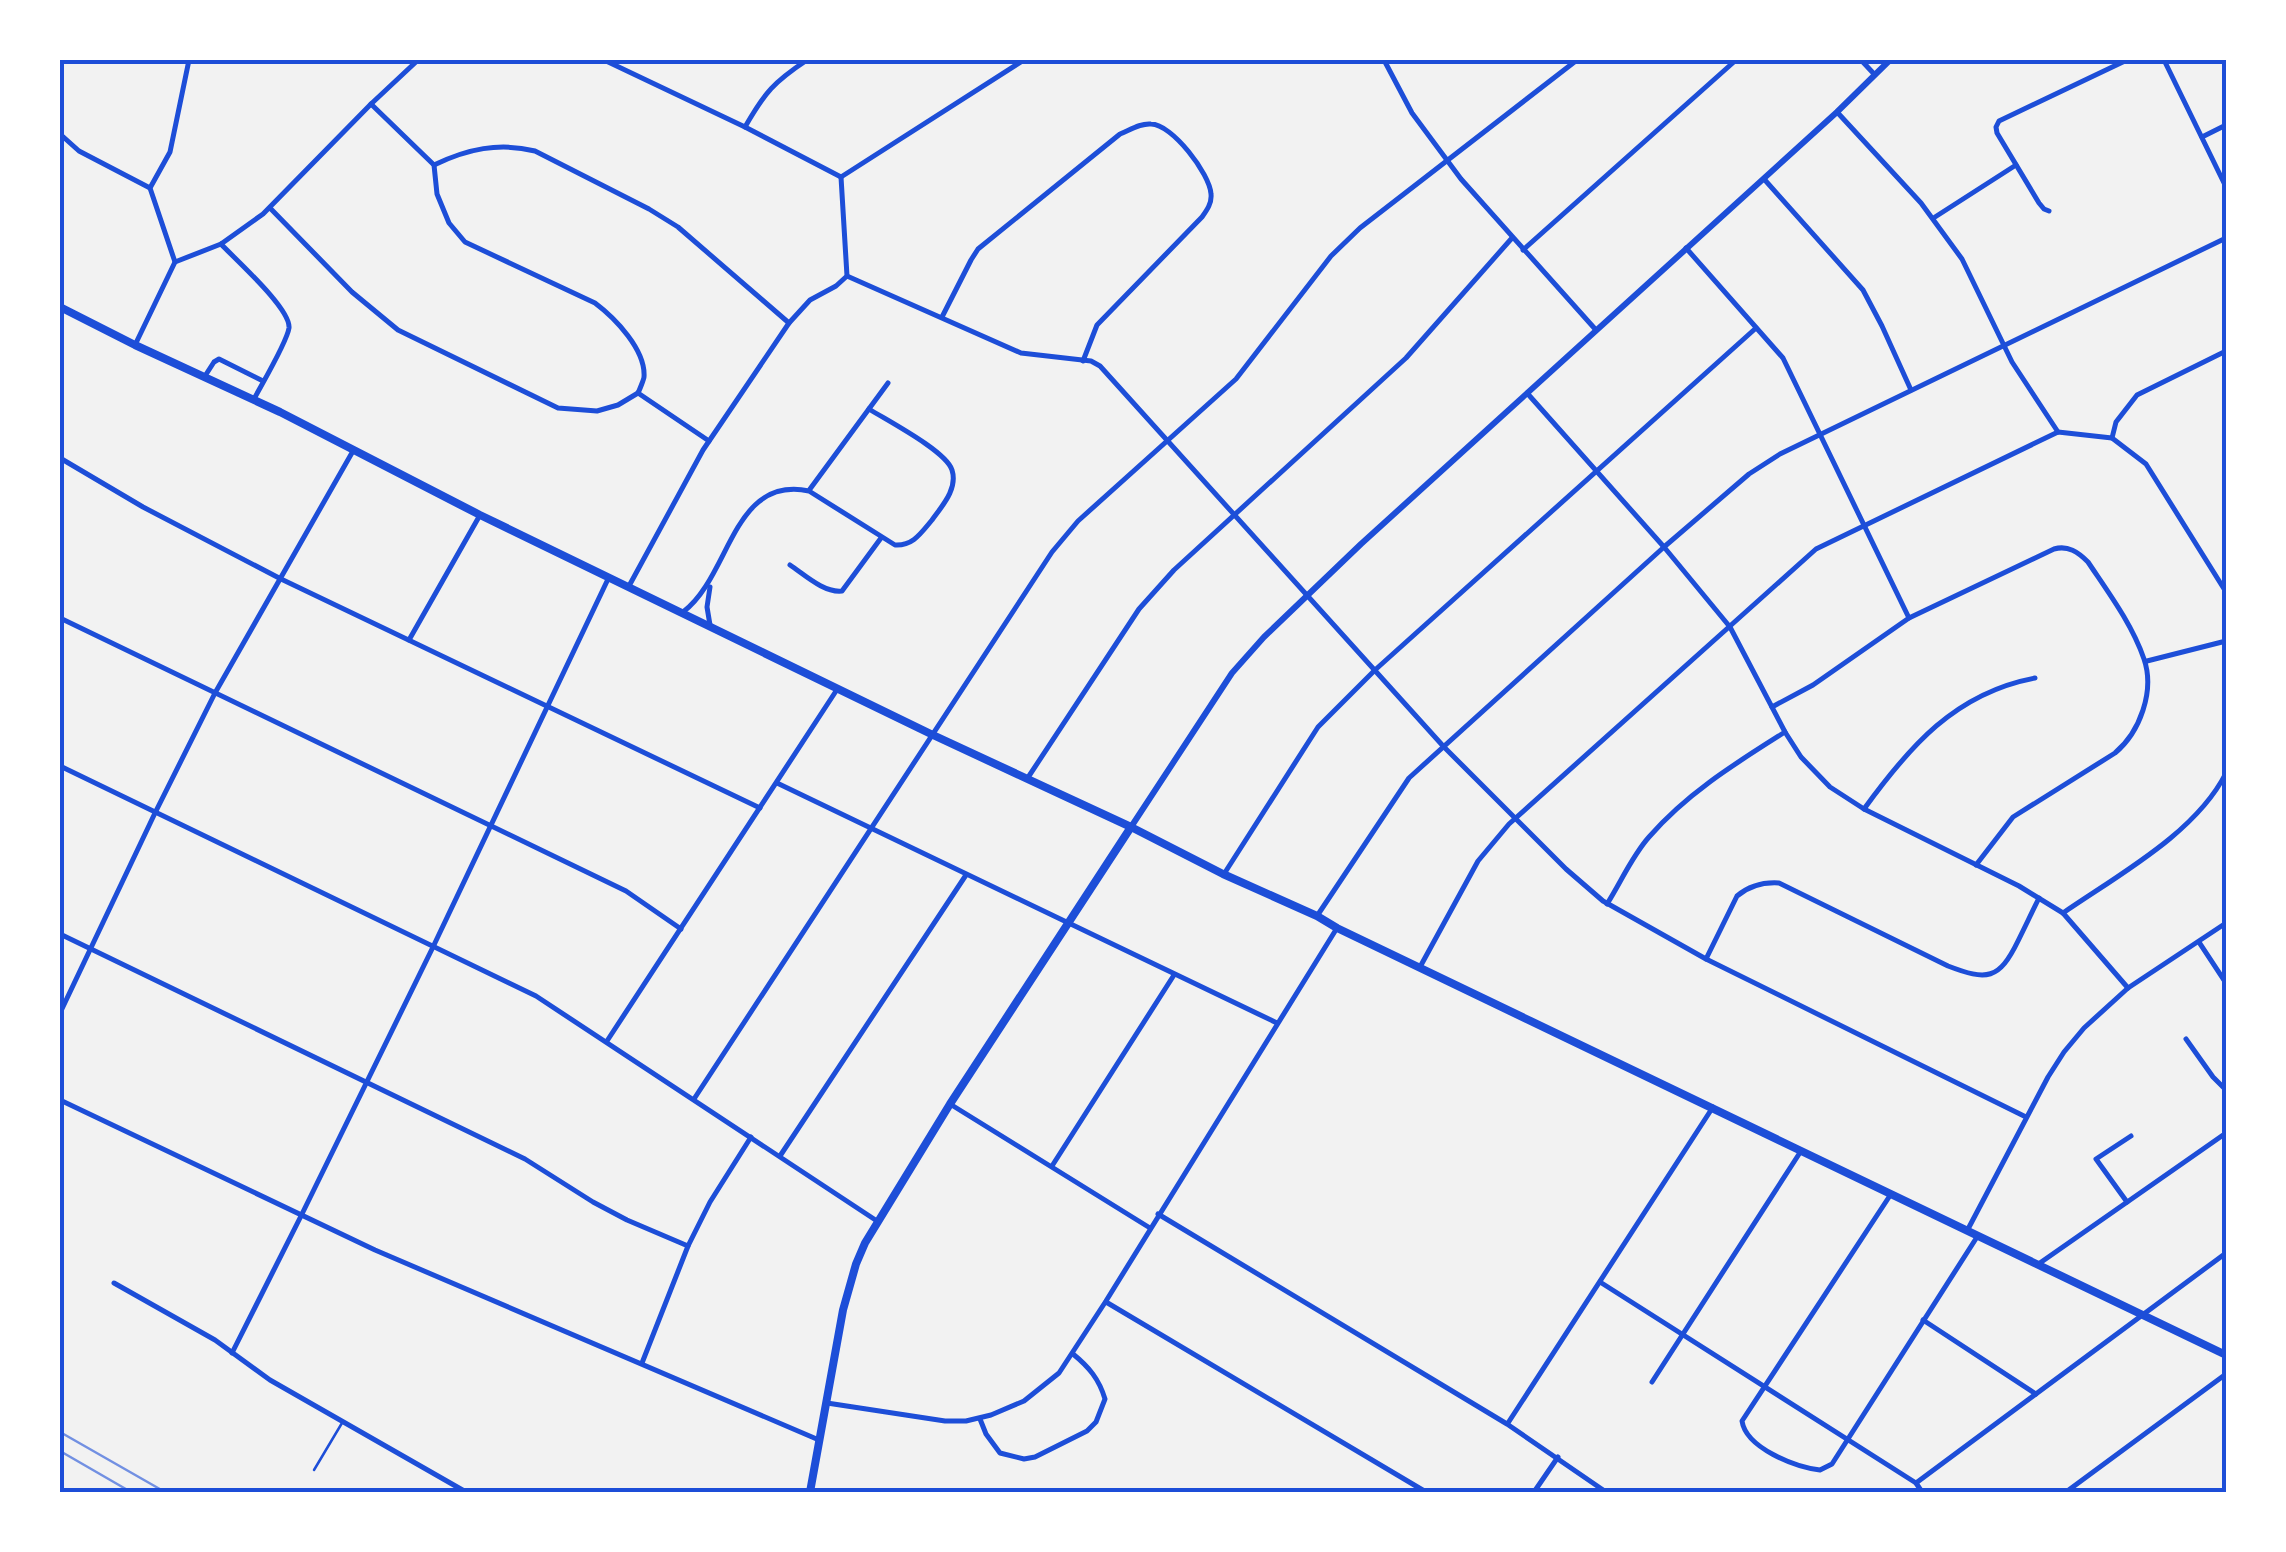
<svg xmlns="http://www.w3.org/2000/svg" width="2286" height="1552" font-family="'Zilla Slab',serif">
<rect width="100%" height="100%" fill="#f2f2f2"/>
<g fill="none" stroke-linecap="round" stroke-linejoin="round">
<polyline stroke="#1d4ed8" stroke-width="2.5" points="314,1470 342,1423"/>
<g stroke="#1d4ed8" stroke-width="5">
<polyline points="604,60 745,127 841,177"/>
<polyline points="1384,60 1412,113 1461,179 1596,330"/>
<polyline points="1861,60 1875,75"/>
<polyline points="2164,60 2226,187"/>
<path d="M371,104L434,165L437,194L449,223L465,242L595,303C615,318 646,350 644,377C644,379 639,391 638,393"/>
<polyline points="1837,112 1921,203 1962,259 2012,362 2058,432"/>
<path d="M745,127C765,92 774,82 807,60"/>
<polyline points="60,134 79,151 150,188"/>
<polyline points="2202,137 2226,125"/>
<path d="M434,165C467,149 499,142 535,151L649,209L678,227L789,323"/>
<polyline points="841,177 1024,60"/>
<polyline points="1764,179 1863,290 1882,326 1911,390"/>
<polyline points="270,208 352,292 398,330 558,408 597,411 618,405 638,393"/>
<polyline points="2049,211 2044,209 2039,203 1997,133 1996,127 1999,121 2127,60"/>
<polyline points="1935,217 2016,165"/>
<path d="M221,244C236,260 291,309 289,328C287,342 262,384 254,399"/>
<polyline points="1686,248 1783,358 1909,618"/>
<polyline points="1523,250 1736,60"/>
<polyline points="175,262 221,244 263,214 371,104 418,60"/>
<polyline points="847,276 1021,353 1091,361 1100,366 1444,747 1566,869 1603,901 1706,959 2026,1117"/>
<path d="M942,317L971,260L978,249L1120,134C1130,130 1140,123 1151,124C1172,124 1210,174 1211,194C1212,203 1207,210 1202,217L1097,325L1083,361"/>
<polyline points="135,345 175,262 150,188 170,152 189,60"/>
<polyline points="205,376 214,362 219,359 263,381"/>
<polyline points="638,393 709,441"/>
<polyline points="1527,393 1664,547 1730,627 1785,732 1801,757 1830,787 1864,809 2019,886 2063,913 2128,988"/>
<polyline points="2112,438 2116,422 2137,395 2226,351"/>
<polyline points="60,458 143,507 281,579 760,808"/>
<polyline points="810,489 888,383"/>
<path d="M790,565C805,575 824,593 842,591L881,538"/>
<polyline points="629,586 703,450 789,323 810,300 836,286 847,276 841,177"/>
<path d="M683,612C731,576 732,475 809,491L895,545C913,546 921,533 932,520C942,506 958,489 952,470C946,451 888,421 869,409"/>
<polyline points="60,618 626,891 681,929"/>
<polyline points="710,625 707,607 710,587"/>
<polyline points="409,640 480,515"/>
<polyline points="2147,661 2226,641"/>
<path d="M1772,707L1813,685L1909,618L2054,549C2068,545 2078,552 2088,562C2108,592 2132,624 2144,659C2155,691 2140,732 2115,753L2013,817L1976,865"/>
<polyline points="60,766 536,996 877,1221"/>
<polyline points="1027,779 1139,609 1174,570 1406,358 1512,238"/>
<polyline points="777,783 1277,1023"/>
<path d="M1864,809C1909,747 1955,693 2035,678"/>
<polyline points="1224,874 1318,727 1375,670 1756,328"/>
<path d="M1607,904C1621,882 1632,856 1649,837C1687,793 1736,763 1785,732"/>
<path d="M2063,913C2118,875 2196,833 2226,773"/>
<polyline points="1317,916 1409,778 1664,547 1749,474 1780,454 2226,238"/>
<polyline points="60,934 525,1159 593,1202 627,1220 688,1246"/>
<polyline points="2199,942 2226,983"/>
<path d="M1706,959L1737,896C1749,886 1763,882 1779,883L1948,966C1987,981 1999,980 2018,941C2025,927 2032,912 2039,898"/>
<polyline points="1420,967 1478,861 1509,824 1816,549 2058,432 2112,438 2146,464 2226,592"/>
<polyline points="60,1013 155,813 215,693 353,451"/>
<polyline points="2186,1039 2213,1077 2226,1090"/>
<polyline points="607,1041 838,688"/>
<polyline points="694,1099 1052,552 1078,521 1236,379 1331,256 1360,228 1577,60"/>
<polyline points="60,1100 375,1250 819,1440"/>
<polyline points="950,1104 1150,1228"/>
<polyline points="780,1156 966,875"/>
<polyline points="1052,1166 1174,975"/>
<path d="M1891,1194L1742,1421C1746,1448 1795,1467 1820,1470L1832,1464L1977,1237"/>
<polyline points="2127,1202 2096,1159 2131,1136"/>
<polyline points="1158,1214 1507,1424 1606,1492"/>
<polyline points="1967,1231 2048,1077 2064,1052 2084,1028 2128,988 2226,923"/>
<polyline points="2037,1265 2226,1133"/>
<polyline points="1600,1282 1916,1483 1922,1492"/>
<polyline points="114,1283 215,1340 270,1380 466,1492"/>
<polyline points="1106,1302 1426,1492"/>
<polyline points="1923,1320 2036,1394"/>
<polyline points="232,1353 301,1216 433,947 609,577"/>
<polyline points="642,1363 688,1246 710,1202 751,1137"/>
<polyline points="1652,1382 1801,1151"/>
<polyline points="827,1403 945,1421 966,1421 991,1415 1024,1401 1059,1373 1106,1301 1337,928"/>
<path d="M980,1419L986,1434L1000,1453L1024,1459L1035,1457L1087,1431L1096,1422L1105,1399C1099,1379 1089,1367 1073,1354"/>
<polyline points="1508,1423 1713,1107"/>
<polyline points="1916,1483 2226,1253"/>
<polyline points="1534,1492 1558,1457"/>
<polyline points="2066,1492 2226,1374"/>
</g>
<polyline stroke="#1d4ed8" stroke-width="6" points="1131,827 1232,673 1264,637 1361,544 1837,112 1890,60"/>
<g stroke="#1d4ed8" stroke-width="8">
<polyline points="60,307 135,345 280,412 480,515 933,735 1131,827 1223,874 1317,916 1337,928 2226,1355"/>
<polyline points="810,1492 843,1310 856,1264 865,1243 950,1104 1131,827"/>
</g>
<g stroke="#7290e2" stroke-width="2.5">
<polyline points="60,1432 165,1492"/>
<polyline points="60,1451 131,1492"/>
</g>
</g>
<rect width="2286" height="1552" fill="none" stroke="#ffffff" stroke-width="125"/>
<rect x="62" y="62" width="2162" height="1428" fill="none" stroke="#1d4ed8" stroke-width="4"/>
</svg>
